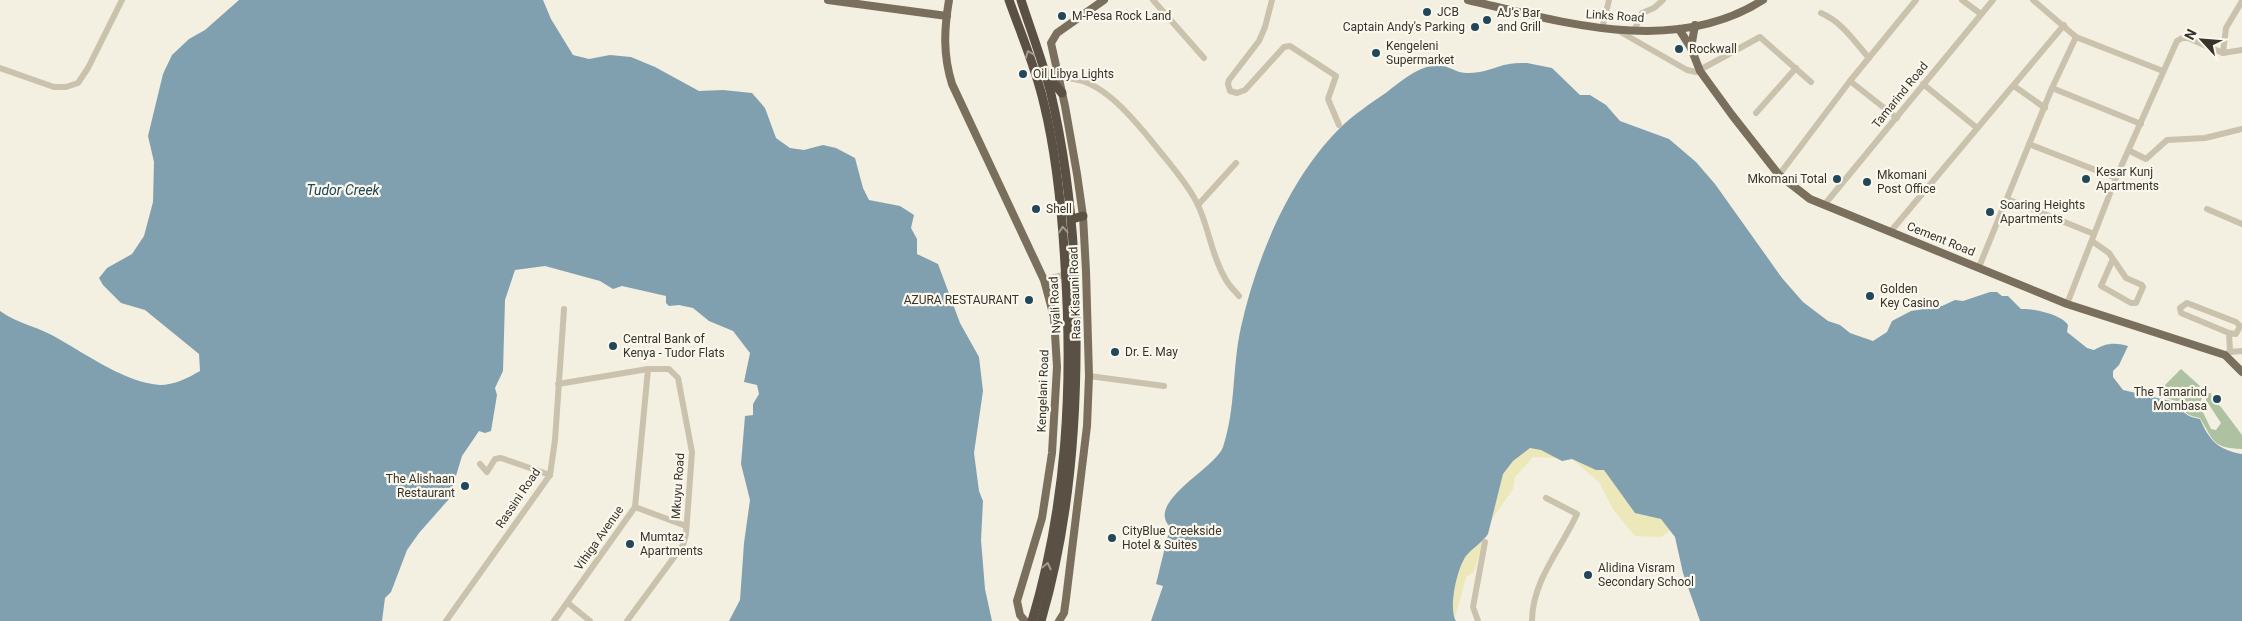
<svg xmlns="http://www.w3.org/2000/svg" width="2242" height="621" font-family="Roboto,sans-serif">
<rect width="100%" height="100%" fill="#f3efe1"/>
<path fill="#aec2a1" d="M2181,369L2200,386L2197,390L2203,396L2199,404L2211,429L2216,430L2221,423L2206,400L2208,393H2211L2212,399L2221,407L2242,435V449C2212,448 2214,441 2200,418C2187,416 2183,411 2176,401L2159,396L2157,393Z"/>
<polygon fill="#ece8b9" points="1575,423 1693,513 1661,537 1635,536 1614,511 1599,482 1572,459 1533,457 1515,477 1513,489 1488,525 1474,572 1466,577 1456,615 1451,621 1418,621 1485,433"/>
<g fill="#81a0af">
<path d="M239,0H543L551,19L573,55L589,59L610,55L631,57L655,67L699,91L723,90L752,93L765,108L776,138L790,148L804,150L823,145L836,148L855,158L863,188L869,200L900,206L914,215L911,228L917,239V254L938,264L960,323L979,357L983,391L974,453L979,491L983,501L981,540L985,589L992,621H729L740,600L744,543L750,500L741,464L745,416L753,415V404L759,394L757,385L744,382L750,353L733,331L709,321L693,308L679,305L669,306L666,303V296L622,286L613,289L600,281L545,266L515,270L505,300L503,371L495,388L497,395L491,431L485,433L479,431L462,456L449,499L419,533L407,550L391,592L385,598L382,621H0V311C18,324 40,327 59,339C87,355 127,383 160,385C174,385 188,378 200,371L199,354L145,310L121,303L103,285L99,278L107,268L132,254L144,236L153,202L154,162L148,136L163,74L172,55L189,39L205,30Z"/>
<path d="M1527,63L1552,68L1580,95H1590L1606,105L1620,121L1669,139L1696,162L1715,184L1782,278L1803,302L1828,321L1840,325L1850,333L1873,341L1887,332L1892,321L1911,311L1942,306L1955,300L1963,301L1990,292H1997L2002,296H2008L2021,309C2033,308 2062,315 2068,325L2067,332L2087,348L2094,350C2106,343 2114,342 2128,346L2119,365L2113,371V377L2123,390L2175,402C2182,412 2187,417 2200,419C2209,440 2218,450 2242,454V621H1700L1683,573L1675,537L1661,519L1635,513L1604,470H1596L1572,459L1562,461L1541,450L1530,448L1513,461L1503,474L1488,534C1482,543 1472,548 1466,556C1457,568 1448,609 1456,621H1151L1163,586L1156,584L1170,527C1145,502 1216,468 1223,447C1236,408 1232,367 1241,327C1256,259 1289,179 1339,129C1353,115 1371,103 1387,92C1400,82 1416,68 1432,66C1449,63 1453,73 1468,73C1483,73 1490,69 1504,65C1511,63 1520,63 1527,63Z"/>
</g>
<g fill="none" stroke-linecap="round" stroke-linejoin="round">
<g stroke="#cbc2ad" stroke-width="6">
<polyline points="1153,0 1204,58"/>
<polyline points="1272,0 1265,27 1259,41 1229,80 1228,84 1230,91 1237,93 1245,90 1284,47 1290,46 1336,76 1328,99 1339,125"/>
<polyline points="1962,0 1981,14"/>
<polyline points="2033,0 2076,37 2163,71"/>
<path d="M1821,13C1842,22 1854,41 1869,58"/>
<polyline points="1602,29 1609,0"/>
<polyline points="1617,30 1687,70 1696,72 1760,37 1811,82"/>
<polyline points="1634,31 1642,13 1654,8 1663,0"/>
<polyline points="2223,53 2226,28 2242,1"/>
<polyline points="0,68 54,87 66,87 78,83 88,68 122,0"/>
<path d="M1059,80C1098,69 1141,128 1162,154C1175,170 1188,185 1197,203C1209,227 1211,255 1225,278C1228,285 1234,290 1239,296"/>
<polyline points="1850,81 1897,118"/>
<polyline points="1923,84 1977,128"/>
<polyline points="2014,86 2045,108"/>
<polyline points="2052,88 2141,124"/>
<polyline points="1756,113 1796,68"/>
<polyline points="2029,144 2116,178"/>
<polyline points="2130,151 2146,159 2167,140 2205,138 2242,129"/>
<polyline points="1779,175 1850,81 1916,0"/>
<polyline points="2007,199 2094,234"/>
<polyline points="1825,204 1993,0"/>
<polyline points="1198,205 1236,163"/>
<polyline points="2207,209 2242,224"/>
<polyline points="1891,231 2064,25"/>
<polyline points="2092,241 2109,253 2126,278 2142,285 2143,287 2136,303 2131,303 2101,286 2113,259"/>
<polyline points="1979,267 2052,88 2076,37"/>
<polyline points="1044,280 1066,274"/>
<polyline points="2067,304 2116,178 2177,41 2182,38 2188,38 2223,53 2242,50"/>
<polyline points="2229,333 2236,334 2240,326 2236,322 2187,303 2180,308 2181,313 2229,333 2230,351"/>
<polyline points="2229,352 2242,351"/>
<polyline points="1089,376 1164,386"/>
<polyline points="558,384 648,369 669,369 678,378 692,452 686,534 683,545 627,621"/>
<polyline points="480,464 487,472 495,459 501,458 550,475"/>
<polyline points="635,507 686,526"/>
<polyline points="568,603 590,621"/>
<polyline points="446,621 550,475 555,440 564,309"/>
<polyline points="554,621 635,507 648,369"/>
<polyline points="1478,621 1473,607 1485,542"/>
<path d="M1532,621C1532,581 1561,549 1577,514L1546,498"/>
</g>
<g stroke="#7a6f5d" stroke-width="8">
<polyline points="828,0 947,16"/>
<path d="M949,0C944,30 943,55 952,84L1044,280L1054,317L1057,367L1052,453L1042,518L1017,601L1020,615L1025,621"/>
<path d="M1468,0C1562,22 1674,57 1763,0"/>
<polyline points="1679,29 1691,48 1700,71 1732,115 1779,175 1810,199 2067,304 2225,355 2242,372"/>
<polyline points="1691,48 1695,25"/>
<polyline points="1059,621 1064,613 1066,599 1087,426 1089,376 1086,271 1083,216 1077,174 1065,106 1051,43 1057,33 1104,0"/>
</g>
<g stroke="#5a5043" stroke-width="9">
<path d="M1009,0C1021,34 1036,68 1044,104C1057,157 1062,211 1065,265C1073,386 1067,504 1032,621"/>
<path d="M1021,0C1031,31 1043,62 1051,94C1069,171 1076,250 1076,330C1077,428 1069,526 1041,621"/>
<polyline points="1047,75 1062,93"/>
<polyline points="1072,219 1083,216"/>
</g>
</g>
<defs><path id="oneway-chevron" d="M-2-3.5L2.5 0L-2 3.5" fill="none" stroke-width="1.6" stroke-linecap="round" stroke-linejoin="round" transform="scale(1.25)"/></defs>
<g stroke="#a29c90">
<use href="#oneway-chevron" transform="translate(1029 54) rotate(-112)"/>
<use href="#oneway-chevron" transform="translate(1063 230) rotate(-94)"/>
<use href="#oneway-chevron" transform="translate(1047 566) rotate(-77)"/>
</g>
<g fill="#22475a" stroke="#faf8ed" stroke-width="2">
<circle cx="1427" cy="12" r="5"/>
<circle cx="1062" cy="16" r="5"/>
<circle cx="1487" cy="20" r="5"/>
<circle cx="1475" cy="27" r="5"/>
<circle cx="1679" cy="49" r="5"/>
<circle cx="1376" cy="53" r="5"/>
<circle cx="1023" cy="74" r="5"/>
<circle cx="1837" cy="179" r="5"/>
<circle cx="2086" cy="179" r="5"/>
<circle cx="1867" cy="182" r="5"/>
<circle cx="1036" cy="209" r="5"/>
<circle cx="1990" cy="212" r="5"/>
<circle cx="1870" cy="296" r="5"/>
<circle cx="1029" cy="300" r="5"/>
<circle cx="613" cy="346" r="5"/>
<circle cx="1115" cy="352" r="5"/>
<circle cx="2217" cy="399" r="5"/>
<circle cx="465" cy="486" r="5"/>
<circle cx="1112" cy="538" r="5"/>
<circle cx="630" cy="544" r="5"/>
<circle cx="1588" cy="575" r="5"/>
</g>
<g text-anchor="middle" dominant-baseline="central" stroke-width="4.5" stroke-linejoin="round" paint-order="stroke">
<g font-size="12" fill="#39332b" stroke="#faf8ed" text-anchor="start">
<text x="1437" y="12">JCB</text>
<text x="1497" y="13">AJ’s Bar<tspan x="1497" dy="14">and Grill</tspan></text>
<text x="1072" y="16">M-Pesa Rock Land</text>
<text x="1465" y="27" text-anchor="end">Captain Andy's Parking</text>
<text x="1386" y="46">Kengeleni<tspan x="1386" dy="14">Supermarket</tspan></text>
<text x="1689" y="49">Rockwall</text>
<text x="1033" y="74">Oil Libya Lights</text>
<text x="2096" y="172">Kesar Kunj<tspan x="2096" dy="14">Apartments</tspan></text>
<text x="1877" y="175">Mkomani<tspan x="1877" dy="14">Post Office</tspan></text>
<text x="1827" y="179" text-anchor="end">Mkomani Total</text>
<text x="2000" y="205">Soaring Heights<tspan x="2000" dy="14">Apartments</tspan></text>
<text x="1046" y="209">Shell</text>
<text x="1880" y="289">Golden<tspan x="1880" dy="14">Key Casino</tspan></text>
<text x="1019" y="300" text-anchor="end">AZURA RESTAURANT</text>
<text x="623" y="339">Central Bank of<tspan x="623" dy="14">Kenya - Tudor Flats</tspan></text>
<text x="1125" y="352">Dr. E. May</text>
<text x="2207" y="392" text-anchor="end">The Tamarind<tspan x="2207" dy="14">Mombasa</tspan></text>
<text x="455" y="479" text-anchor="end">The Alishaan<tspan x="455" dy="14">Restaurant</tspan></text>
<text x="1122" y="531">CityBlue Creekside<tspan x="1122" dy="14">Hotel &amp; Suites</tspan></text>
<text x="640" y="537">Mumtaz<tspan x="640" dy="14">Apartments</tspan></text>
<text x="1598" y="568">Alidina Visram<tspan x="1598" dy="14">Secondary School</tspan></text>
</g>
<g font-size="12" fill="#39332b" stroke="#faf8ed">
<text transform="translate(1615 16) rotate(4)">Links Road</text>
<text transform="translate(1900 95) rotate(-51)">Tamarind Road</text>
<text transform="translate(1941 239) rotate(22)">Cement Road</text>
<text transform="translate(1075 293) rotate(-92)">Ras Kisauni Road</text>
<text transform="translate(1055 305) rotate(-93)">Nyali Road</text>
<text transform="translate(1043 391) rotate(-88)">Kengelani Road</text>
<text transform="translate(678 486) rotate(-86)">Mkuyu Road</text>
<text transform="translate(518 498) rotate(-56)">Rassini Road</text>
<text transform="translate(599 538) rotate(-55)">Vihiga Avenue</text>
</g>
<g font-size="14" font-style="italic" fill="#22475a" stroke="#faf8ed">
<text x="343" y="190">Tudor Creek</text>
</g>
</g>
<g transform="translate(2202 40) rotate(296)" stroke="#faf8ed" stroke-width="4" paint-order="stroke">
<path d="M0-4L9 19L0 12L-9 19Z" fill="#39332b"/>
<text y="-8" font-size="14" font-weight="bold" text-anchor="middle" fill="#39332b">N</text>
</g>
</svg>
